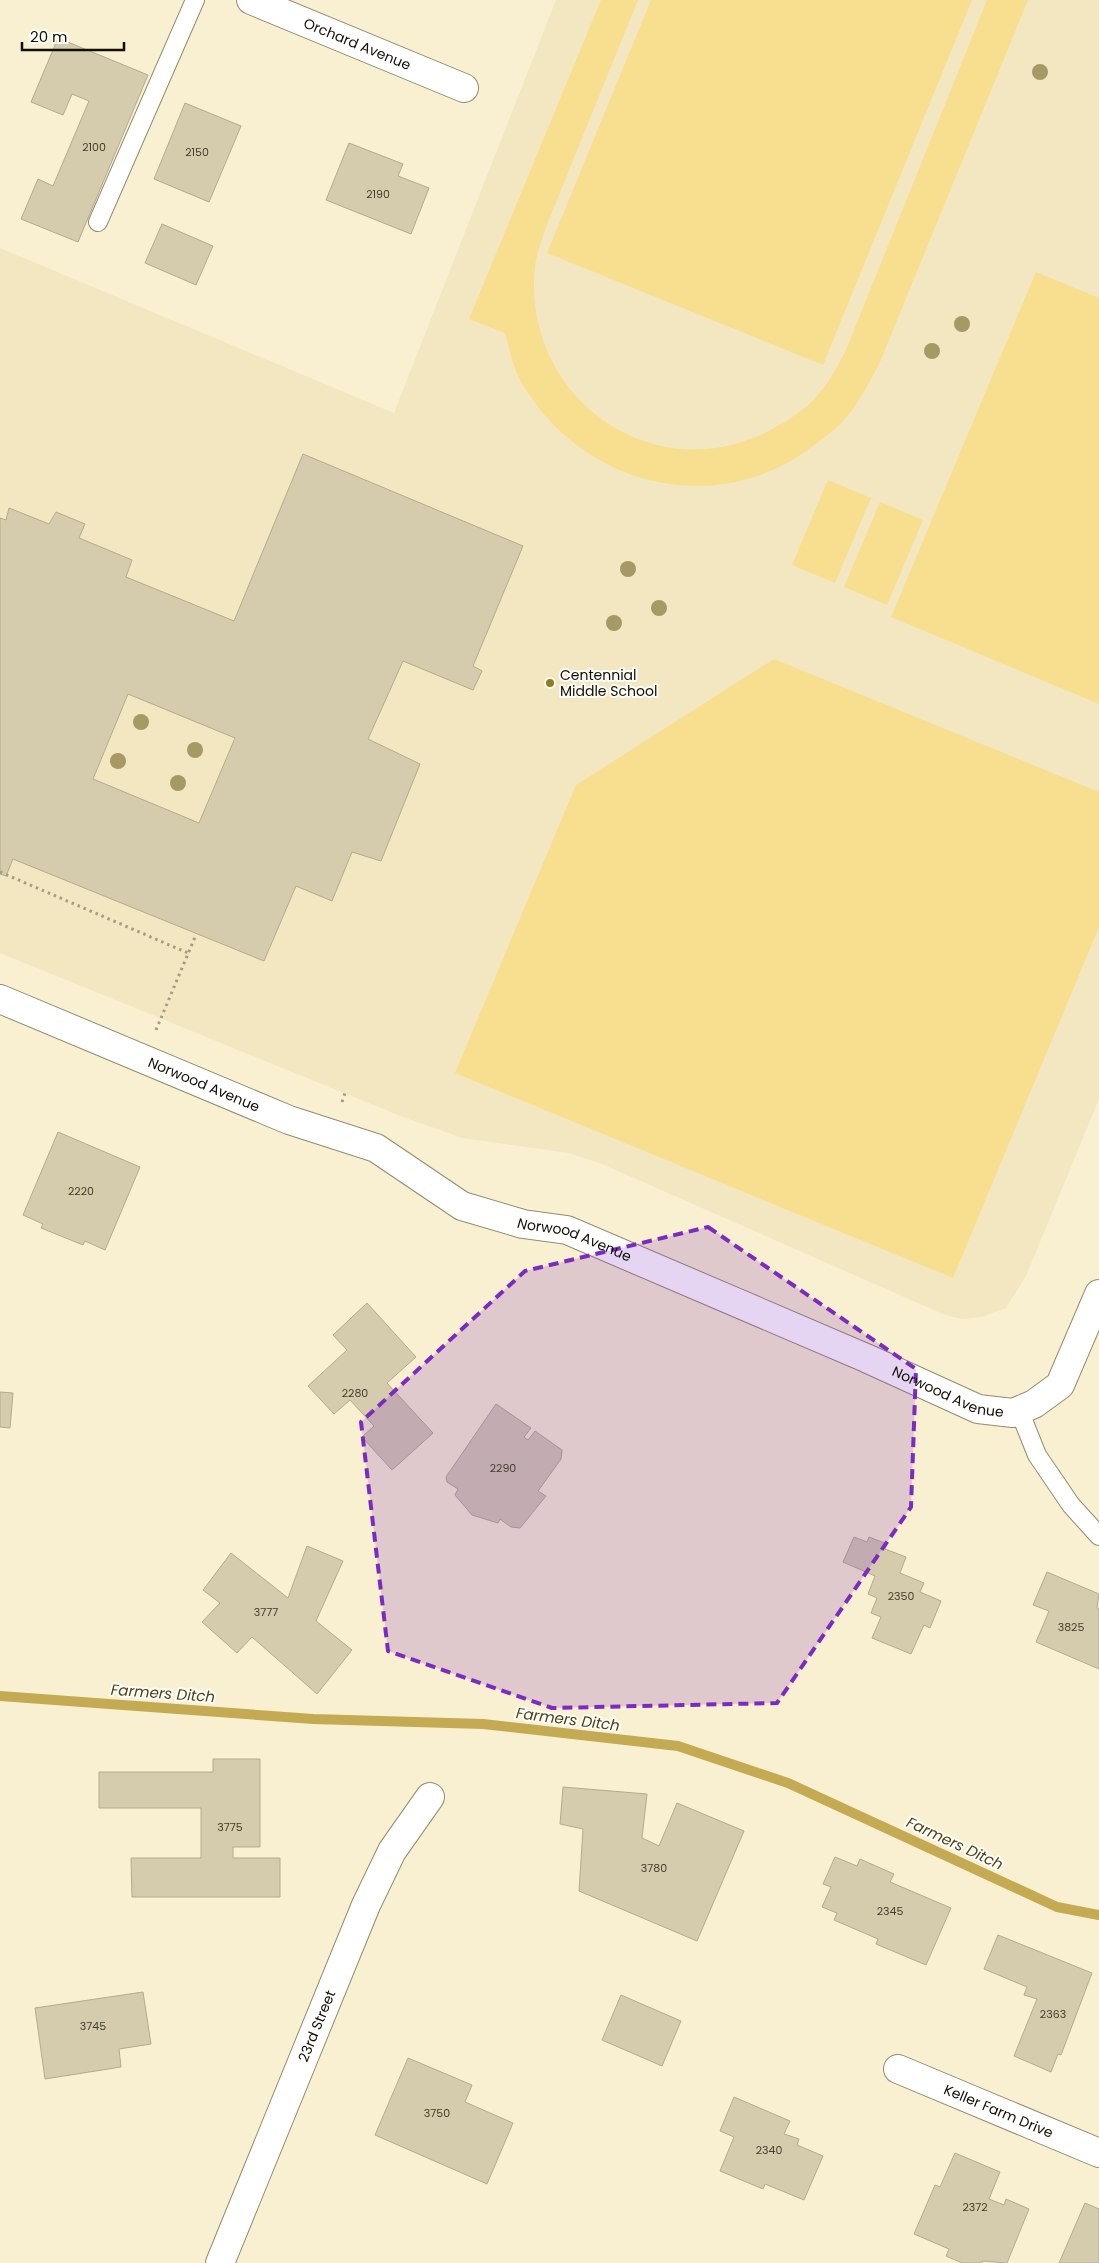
<svg xmlns="http://www.w3.org/2000/svg" width="1099" height="2263" font-family="Poppins,sans-serif">
<rect width="100%" height="100%" fill="#f9f0d1"/>
<polygon fill="#f2e7c0" points="556,0 1099,0 1099,1099 1026,1276 1006,1308 982,1317 962,1319 945,1315 602,1164 569,1153 462,1138 398,1115 0,953 0,248 394,413"/>
<g fill="#f7df8f">
<path d="M601,0H638L546,227C542,240 536,254 535,267C525,358 590,441 682,449C727,453 773,434 807,406C824,391 836,370 846,350L987,0H1028L880,362C869,383 859,403 844,420C834,431 821,440 809,449C714,518 587,486 526,390C514,372 510,353 505,333L469,319Z"/>
<polygon points="651,0 972,0 823,365 547,253"/>
<polygon points="1036,272 1099,298 1099,704 891,617"/>
<polygon points="828,480 871,498 835,583 792,565"/>
<polygon points="880,502 923,520 887,605 844,587"/>
<polygon points="774,659 1099,792 1099,927 953,1278 455,1073 576,785"/>
</g>
<g fill="none" stroke-linecap="round" stroke-linejoin="round">
<polyline stroke="#c4aa52" stroke-width="10" points="0,1696 313,1719 483,1724 678,1746 788,1783 1057,1907 1099,1915"/>
</g>
<g fill="#d5ccae" stroke="#b4ab8e" fill-rule="evenodd">
<polygon points="58,38 148,75 78,242 21,219 38,179 53,186 89,101 72,94 63,115 31,102"/>
<polygon points="185,103 241,126 209,202 154,179"/>
<polygon points="349,143 403,164 398,176 429,188 411,234 326,200"/>
<polygon points="162,224 213,246 196,285 145,263"/>
<path d="M303,454L523,546L473,666L482,671L473,690L403,661L368,739L420,764L381,861L352,852L332,901L296,886L264,961L13,859L6,876L0,874V518L6,520L9,508L49,524L56,512L85,524L79,538L132,560L126,577L234,621ZM128,694L235,738L199,823L93,779Z"/>
<polygon points="58,1132 140,1167 105,1250 85,1241 83,1245 41,1228 43,1224 23,1215"/>
<polygon points="367,1303 416,1357 387,1383 433,1433 392,1470 362,1437 374,1426 350,1400 334,1414 308,1386 347,1350 333,1335"/>
<polygon points="0,1392 13,1393 10,1428 0,1427"/>
<polygon points="496,1404 531,1428 524,1437 528,1440 535,1431 562,1450 561,1459 538,1491 546,1496 520,1528 511,1527 500,1519 498,1523 472,1515 455,1495 458,1489 447,1482 446,1477"/>
<polygon points="854,1537 867,1542 869,1537 887,1544 885,1549 906,1557 900,1573 924,1583 920,1592 941,1601 930,1628 924,1625 911,1654 872,1638 881,1617 871,1613 877,1598 868,1594 875,1576 843,1562"/>
<polygon points="307,1546 343,1561 316,1621 352,1650 317,1694 252,1637 237,1653 202,1622 220,1603 203,1590 231,1553 288,1598"/>
<polygon points="1047,1572 1099,1594 1097,1608 1099,1609 1099,1669 1036,1642 1049,1611 1033,1605"/>
<polygon points="213,1759 260,1759 260,1847 233,1847 233,1858 280,1858 280,1897 132,1897 131,1858 201,1858 201,1808 99,1808 99,1772 213,1772"/>
<polygon points="563,1787 647,1794 642,1838 659,1846 677,1803 744,1831 697,1941 579,1891 583,1829 560,1824"/>
<polygon points="835,1857 857,1866 860,1859 894,1874 890,1882 951,1908 926,1965 876,1944 878,1939 834,1920 837,1913 822,1907 831,1887 823,1884"/>
<polygon points="998,1935 1092,1973 1061,2055 1058,2054 1051,2072 1014,2056 1037,1999 1024,1995 1027,1987 984,1969"/>
<polygon points="143,1992 151,2044 119,2049 121,2067 45,2079 35,2008"/>
<polygon points="621,1995 681,2021 662,2066 602,2040"/>
<polygon points="408,2058 472,2085 465,2102 513,2123 487,2184 375,2135"/>
<polygon points="734,2097 790,2121 784,2134 799,2139 797,2145 823,2156 804,2200 765,2184 763,2189 720,2171 734,2137 720,2131"/>
<polygon points="955,2153 1000,2172 989,2199 1004,2205 1006,2199 1029,2209 1007,2263 982,2261 982,2263 962,2263 946,2256 949,2249 914,2234 935,2185 940,2187"/>
<polygon points="1085,2203 1099,2209 1099,2263 1059,2263"/>
</g>
<g fill="none" stroke-linecap="round" stroke-linejoin="round">
<defs>
<g id="service">
<polyline points="98,222 195,0"/>
<polyline points="1019,1410 1037,1455 1071,1505 1099,1536"/>
</g>
<g id="minor">
<path id="s1" d="M251,0L464,88"/>
<path id="s2" d="M0,999L289,1120L376,1148L462,1206L523,1224L567,1230L866,1358L978,1409L1013,1413L1034,1404L1060,1385L1099,1294"/>
<path id="s3" d="M898,2069L1099,2153"/>
<path id="s4" d="M220,2263L366,1905L392,1851L430,1797"/>
</g>
</defs>
<use href="#service" stroke="#948b6f" stroke-width="20"/>
<use href="#minor" stroke="#948b6f" stroke-width="30"/>
<g stroke="#a49d86" stroke-width="3" stroke-dasharray="2.5 4" stroke-linecap="butt">
<polyline points="0,872 188,953"/>
<polyline points="156,1030 195,937"/>
<polyline points="342,1102 345,1093"/>
</g>
<use href="#service" stroke="#fff" stroke-width="18"/>
<use href="#minor" stroke="#fff" stroke-width="28"/>
</g>
<g fill="#a69964">
<circle cx="1040" cy="72" r="8"/>
<circle cx="962" cy="324" r="8"/>
<circle cx="932" cy="351" r="8"/>
<circle cx="628" cy="569" r="8"/>
<circle cx="659" cy="608" r="8"/>
<circle cx="614" cy="623" r="8"/>
<circle cx="141" cy="722" r="8"/>
<circle cx="195" cy="750" r="8"/>
<circle cx="118" cy="761" r="8"/>
<circle cx="178" cy="783" r="8"/>
</g>
<path fill="#7b2cbf" fill-opacity="0.2" stroke="#7b2cbf" stroke-width="4" stroke-dasharray="10 6" stroke-linejoin="round" d="M708,1227L916,1369L911,1507L777,1703L552,1708L388,1651L361,1422L525,1271Z"/>
<circle fill="#937b22" stroke="#fffdf7" stroke-width="2" cx="550" cy="683" r="5"/>
<g text-anchor="middle" dominant-baseline="central" stroke-width="4" stroke-linejoin="round" paint-order="stroke">
<g font-size="11" fill="#423e2e">
<text x="94" y="147">2100</text>
<text x="197" y="152">2150</text>
<text x="378" y="194">2190</text>
<text x="81" y="1191">2220</text>
<text x="355" y="1393">2280</text>
<text x="503" y="1468">2290</text>
<text x="901" y="1596">2350</text>
<text x="266" y="1612">3777</text>
<text x="1071" y="1627">3825</text>
<text x="230" y="1827">3775</text>
<text x="654" y="1868">3780</text>
<text x="890" y="1911">2345</text>
<text x="1053" y="2014">2363</text>
<text x="93" y="2026">3745</text>
<text x="437" y="2113">3750</text>
<text x="769" y="2150">2340</text>
<text x="975" y="2207">2372</text>
</g>
<g font-size="14" fill="#110e04" stroke="#fffdf7">
<text stroke="none"><textPath href="#s1" startOffset="115">Orchard Avenue</textPath></text>
<text stroke="none"><textPath href="#s2" startOffset="221">Norwood Avenue</textPath></text>
<text stroke="none"><textPath href="#s2" startOffset="626">Norwood Avenue</textPath></text>
<text stroke="none"><textPath href="#s2" startOffset="1031">Norwood Avenue</textPath></text>
<text stroke="none"><textPath href="#s4" startOffset="256">23rd Street</textPath></text>
<text stroke="none"><textPath href="#s3" startOffset="109">Keller Farm Drive</textPath></text>
</g>
<g font-size="14" fill="#110e04" stroke="#fffdf7" text-anchor="start">
<text x="560" y="675">Centennial<tspan x="560" dy="16">Middle School</tspan></text>
</g>
<g font-size="15" font-style="italic" fill="#4c411b" stroke="#fffdf7">
<text transform="translate(163 1693) rotate(4)">Farmers Ditch</text>
<text transform="translate(568 1719) rotate(7)">Farmers Ditch</text>
<text transform="translate(955 1843) rotate(25)">Farmers Ditch</text>
</g>
</g>
<path d="M22 42v8h102v-8" fill="none" stroke="#110e04" stroke-width="2.5"/>
<text x="30" y="42" font-size="15" fill="#110e04" stroke="#fffdf7" stroke-width="4" paint-order="stroke">20 m</text>
</svg>
